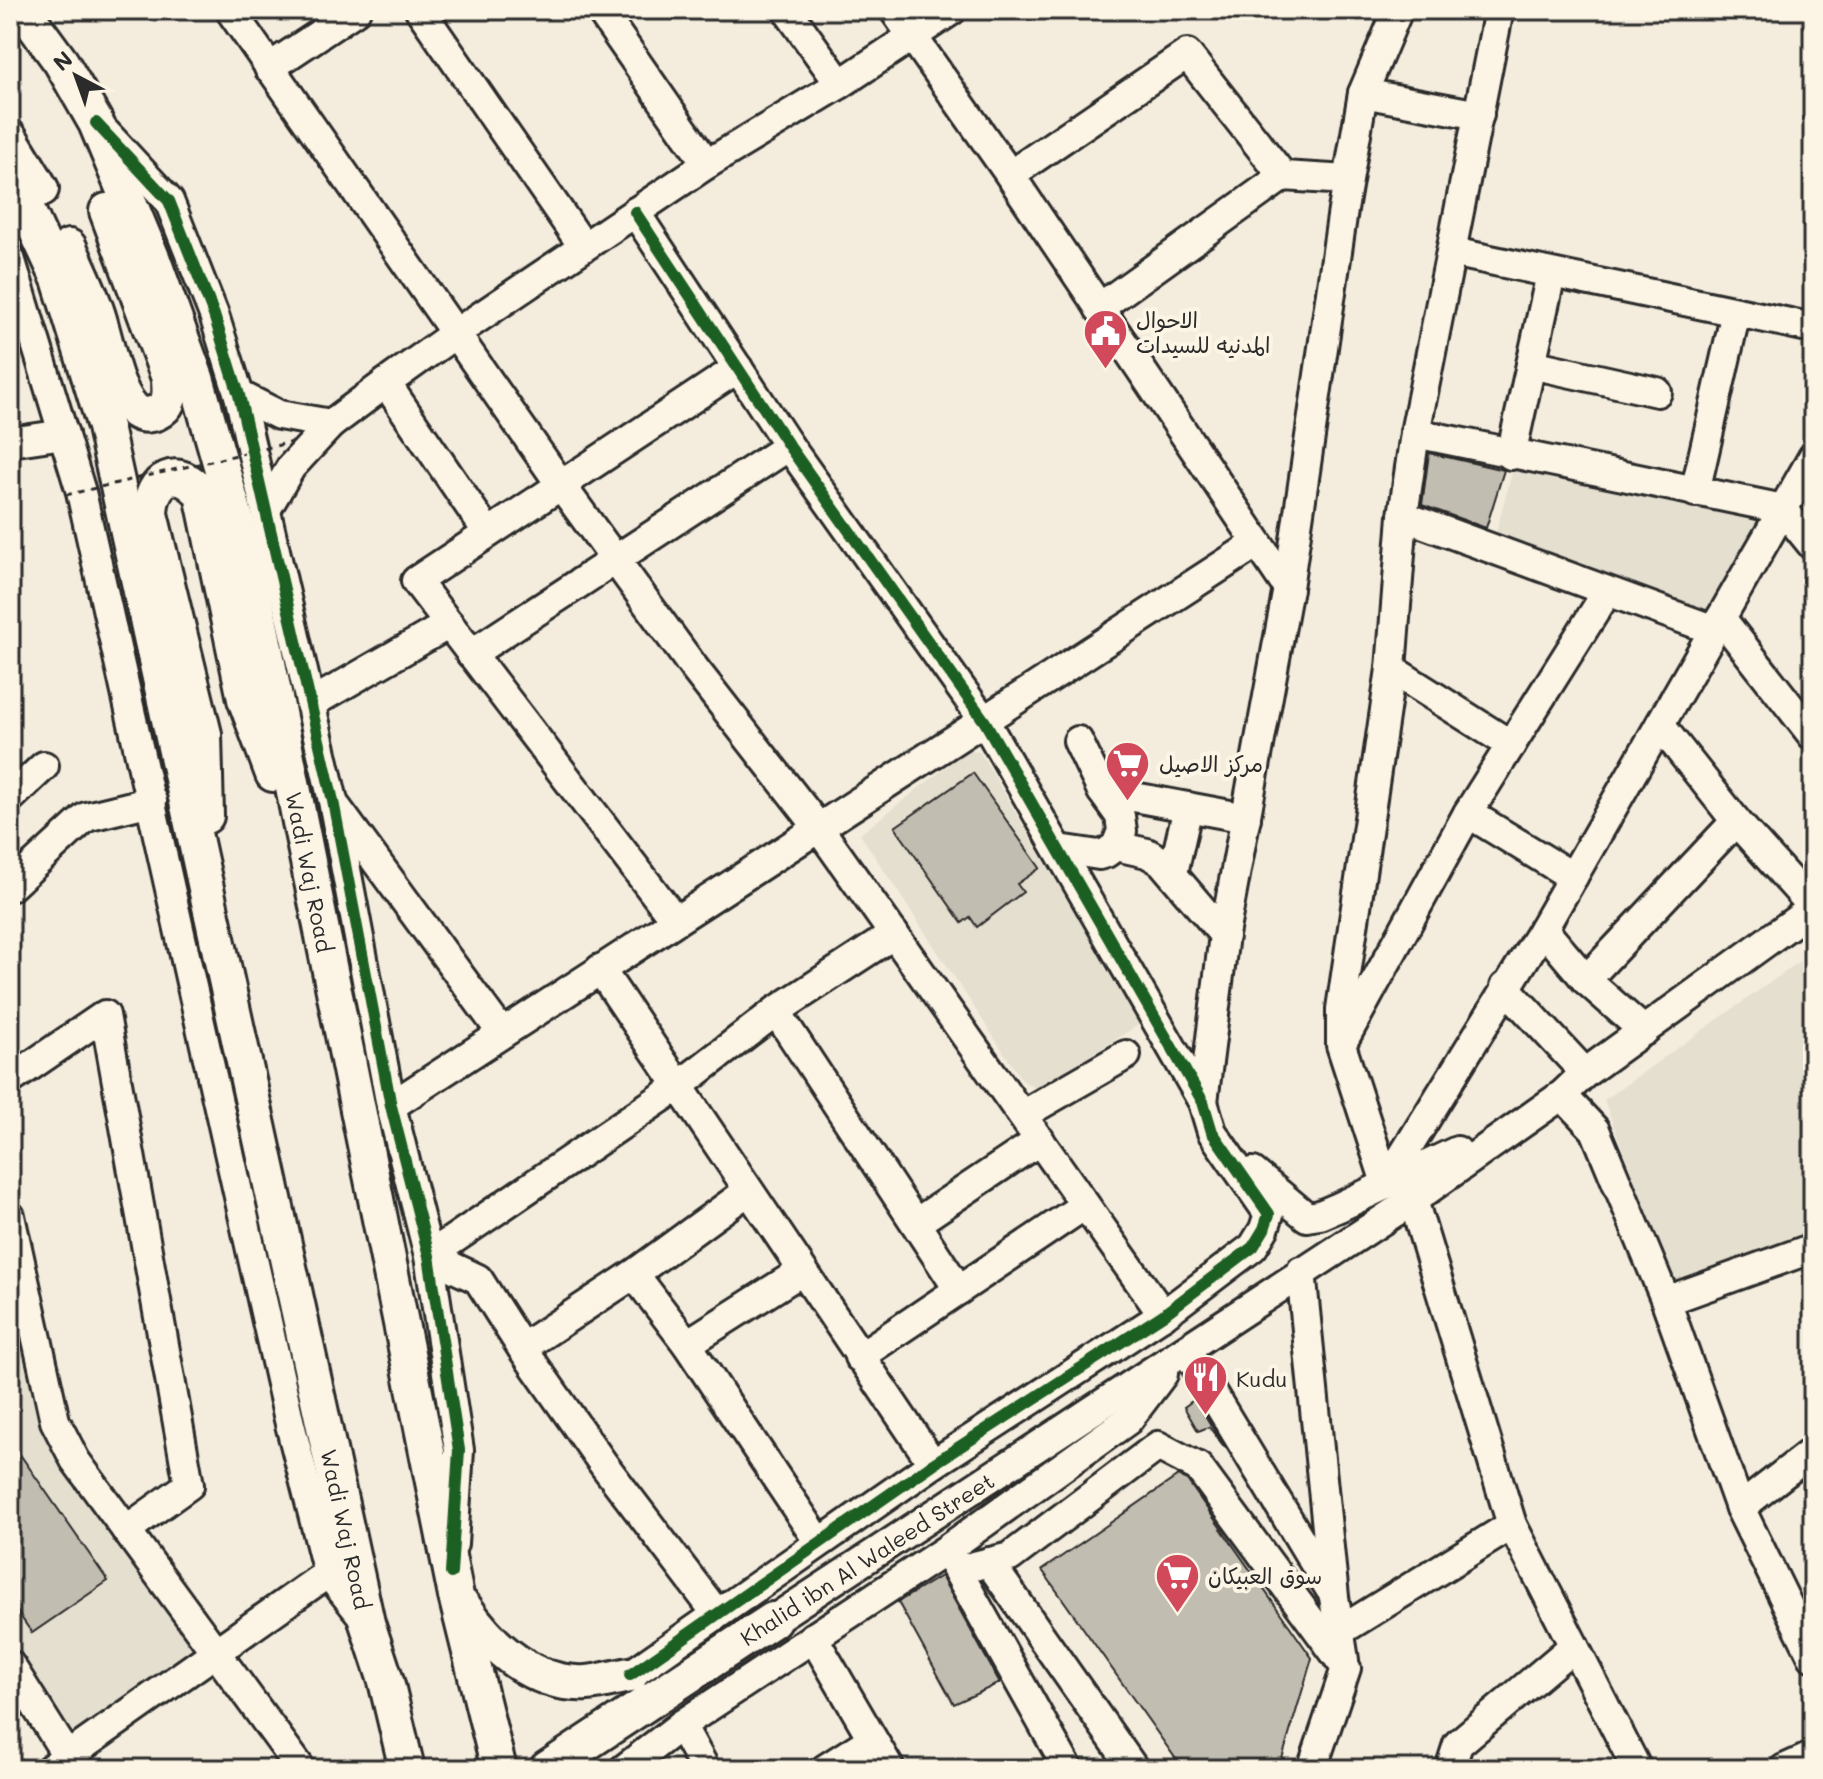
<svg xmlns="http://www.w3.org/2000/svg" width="1823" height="1779" font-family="Mali,'Playpen Sans Arabic',sans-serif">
<rect width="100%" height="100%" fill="#f4edde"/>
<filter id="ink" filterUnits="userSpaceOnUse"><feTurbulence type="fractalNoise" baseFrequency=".0125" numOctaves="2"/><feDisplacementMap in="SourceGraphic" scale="16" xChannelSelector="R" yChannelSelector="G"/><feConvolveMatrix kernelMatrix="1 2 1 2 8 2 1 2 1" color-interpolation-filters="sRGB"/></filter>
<g filter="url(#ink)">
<g fill="#e5dfd0">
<polygon points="1514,465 1770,514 1716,614 1495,536"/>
<polygon points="968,750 980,752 1140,1024 1037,1089 1022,1080 860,834"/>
<polygon points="1813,952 1813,1235 1679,1285 1672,1279 1604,1100"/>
<polygon points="25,1347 45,1422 203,1651 78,1740 10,1636 10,1359"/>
</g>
<g fill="#c2bdb1" stroke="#2b2b2b" stroke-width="2">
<polygon points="1429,453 1504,470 1486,528 1422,505"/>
<polygon points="973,773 1040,868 1017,884 1023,892 977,927 970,917 962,923 895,827"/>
<polygon points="1195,1399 1225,1448 1209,1427 1198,1431 1184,1407"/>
<polygon points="10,1440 108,1581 32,1633 10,1601"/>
<polygon points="1178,1476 1187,1480 1312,1658 1279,1769 1183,1769 1042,1570"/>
<polygon points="941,1576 1000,1683 954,1704 898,1602"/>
</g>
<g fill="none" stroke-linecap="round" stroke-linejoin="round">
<defs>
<g id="minor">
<polyline points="230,10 561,485 694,668 818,827 1163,1315"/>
<polyline points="420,10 583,246"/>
<polyline points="600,10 707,164"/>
<polyline points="787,10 840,84"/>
<polyline points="894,10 1010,175 1288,588"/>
<polyline points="269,68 356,10"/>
<polyline points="1363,93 1479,115"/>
<polyline points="104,131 169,201 214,315 239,395 333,801 391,1106 429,1256 459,1450 453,1544"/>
<polyline points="1010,175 1187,54 1283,176"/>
<polyline points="1452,252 1813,328"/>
<polyline points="10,258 81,492 290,1424 328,1573 367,1622"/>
<polyline points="1099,308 1283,176 1348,180"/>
<polyline points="1531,364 1657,392"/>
<polyline points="386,383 488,533"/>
<polyline points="239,395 279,415 331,424"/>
<polyline points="1415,433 1783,509 1813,546"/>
<polyline points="10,442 64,434"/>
<polyline points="1511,455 1551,274"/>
<polyline points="1695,492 1736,312"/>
<polyline points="267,508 291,467 331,424 386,383 456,333 707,164 840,84 952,10"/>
<polyline points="1403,516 1714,630"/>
<polyline points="1721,618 1813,736"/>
<polyline points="471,654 789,446"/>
<polyline points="1391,669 1511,745"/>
<polyline points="310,704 449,624"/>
<polyline points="1660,725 1736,821 1813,907"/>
<polyline points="1102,791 1246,818"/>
<polyline points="10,798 44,766"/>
<polyline points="337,808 502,1033"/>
<polyline points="1468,813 1573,877"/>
<polyline points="1116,846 1147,853 1161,861 1224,935"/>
<polyline points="1059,849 1099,855 1106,853 1116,846 1122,831 1120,816 1102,791 1078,741"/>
<polyline points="1173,873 1188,807"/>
<polyline points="10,887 86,817 152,801"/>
<polyline points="675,920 416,581 738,368"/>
<polyline points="1543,929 1586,980 1644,1031"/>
<polyline points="600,969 933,1464"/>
<polyline points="1586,980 1736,821"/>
<polyline points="1505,987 1585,1073"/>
<polyline points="776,1011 959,1290"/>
<polyline points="1342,1043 1468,813 1607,592"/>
<polyline points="10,1080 105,1015 189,1485 126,1530"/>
<polyline points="1562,1095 1595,1130 1666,1301 1740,1508 1813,1657"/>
<polyline points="1203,1102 1224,935 1288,588 1343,210 1363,93 1398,10"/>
<polyline points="391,1106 1257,543"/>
<polyline points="1022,1115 1126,1055"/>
<polyline points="1253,1172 1307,1217 1320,1215 1339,1207 1457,1151"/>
<polyline points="1386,1183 1341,1045 1341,1009 1391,669 1403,516 1415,433 1499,10"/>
<polyline points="1386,1183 1543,929 1813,457"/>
<polyline points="1413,1200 1512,1525 1637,1769"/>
<polyline points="10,1216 55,1421 75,1460 301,1769"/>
<polyline points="916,1223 1040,1140"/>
<polyline points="1301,1271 1334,1597 1344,1660"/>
<polyline points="634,1274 687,1344 819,1542"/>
<polyline points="1666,1301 1813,1248"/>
<polyline points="687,1344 802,1271"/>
<polyline points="522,1348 634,1274 748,1191"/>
<polyline points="1186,1350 1330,1589"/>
<polyline points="859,1357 1085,1205"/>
<polyline points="1740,1508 1813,1451"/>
<polyline points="948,1554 1068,1769"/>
<polyline points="989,1562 1134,1769"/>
<polyline points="958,1570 1010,1557 1158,1446 1198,1467 1346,1668 1312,1769"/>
<polyline points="717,1614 604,1465 522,1348 478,1279 429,1256 680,1085 776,1011 894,934"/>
<polyline points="773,1620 1413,1200 1562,1095 1585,1073 1813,908"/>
<polyline points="1340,1631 1512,1525"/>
<polyline points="813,1637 890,1769"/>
<polyline points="10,1665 68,1757"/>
<polyline points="630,1675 933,1464 1163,1315 1253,1247 1264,1229 1269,1214 1212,1132 1203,1102 985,722 789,446 635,212"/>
<polyline points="681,1725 705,1769"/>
<polyline points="50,1769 328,1573"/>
<polyline points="624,1769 681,1725 946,1550 1128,1420 1163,1374"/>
<polyline points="825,1769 872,1739"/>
<polyline points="1450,1769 1458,1744 1574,1646"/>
<polyline points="1784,1769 1813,1756"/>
</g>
<g id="major">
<path id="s1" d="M23,10L61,62L96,123L153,260L196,378L246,554L456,1596L499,1769"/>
<polyline points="10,138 41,189"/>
<path id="s2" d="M10,173L59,279L105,427L367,1623L386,1681L407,1769"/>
<path d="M69,247C78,268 88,288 96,310C106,337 112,387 132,408C141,418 155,416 164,407C172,398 169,388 169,378L107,211"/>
<path d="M206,816L204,734L150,514C151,477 178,464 202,494L245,699L273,774"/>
<path d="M464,1607C492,1648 534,1686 587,1683C601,1682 616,1677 630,1675"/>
<polyline points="547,1769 773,1620"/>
</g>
</defs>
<use href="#minor" stroke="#2b2b2b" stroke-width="34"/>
<use href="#major" stroke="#2b2b2b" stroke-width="40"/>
<use href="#minor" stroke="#fcf5e5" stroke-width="28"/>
<use href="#major" stroke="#fcf5e5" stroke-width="34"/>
<polyline stroke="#2b2b2b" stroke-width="3" stroke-dasharray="6 6" stroke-linecap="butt" points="66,495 292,442"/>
<defs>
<g id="cycleway">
<polyline points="96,123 169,201 214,315 239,395 333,801 391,1106 429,1256 459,1450 451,1573"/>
<polyline points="630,1675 933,1464 1163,1315 1253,1247 1264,1229 1269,1214 1212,1132 1203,1102 985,722 789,446 635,212"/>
</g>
</defs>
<use href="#cycleway" stroke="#fcf5e5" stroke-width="17"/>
<use href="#cycleway" stroke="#1b5e20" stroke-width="12"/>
</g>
</g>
<defs>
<symbol id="civic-pin" viewBox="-11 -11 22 30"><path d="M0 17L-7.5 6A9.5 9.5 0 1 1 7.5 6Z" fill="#d1495b" stroke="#fcf5e5"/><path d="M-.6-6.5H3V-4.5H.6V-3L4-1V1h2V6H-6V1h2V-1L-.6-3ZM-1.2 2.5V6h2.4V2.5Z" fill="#fff"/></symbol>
<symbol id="supermarket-pin" viewBox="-11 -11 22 30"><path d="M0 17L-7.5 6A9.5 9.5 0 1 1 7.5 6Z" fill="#d1495b" stroke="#fcf5e5"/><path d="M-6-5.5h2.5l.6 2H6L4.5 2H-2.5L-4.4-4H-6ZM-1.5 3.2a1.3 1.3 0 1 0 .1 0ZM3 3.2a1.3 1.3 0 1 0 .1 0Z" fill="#fff"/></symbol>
<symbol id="restaurant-pin" viewBox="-11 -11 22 30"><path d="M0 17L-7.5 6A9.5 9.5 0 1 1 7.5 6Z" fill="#d1495b" stroke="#fcf5e5"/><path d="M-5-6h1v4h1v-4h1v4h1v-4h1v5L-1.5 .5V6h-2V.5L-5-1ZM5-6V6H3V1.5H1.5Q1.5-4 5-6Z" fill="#fff"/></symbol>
</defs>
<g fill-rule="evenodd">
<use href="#civic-pin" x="1080" y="306" width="51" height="69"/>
<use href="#supermarket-pin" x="1102" y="738" width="51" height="69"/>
<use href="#restaurant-pin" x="1180" y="1352" width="51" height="69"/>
<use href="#supermarket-pin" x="1152" y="1550" width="51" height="69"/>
</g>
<g text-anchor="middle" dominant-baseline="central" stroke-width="8" stroke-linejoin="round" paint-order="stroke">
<g font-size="22" fill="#2b2b2b" stroke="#fcf5e5" text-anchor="start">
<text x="1136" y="319">الاحوال<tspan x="1136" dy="25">المدنيه للسيدات</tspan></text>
<text x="1159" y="763">مركز الاصيل</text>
<text x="1236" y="1378">Kudu</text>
<text x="1208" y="1575">سوق العبيكان</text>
</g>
<g font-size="22" fill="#2b2b2b" stroke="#fcf5e5">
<text stroke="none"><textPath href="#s1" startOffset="916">Wadi Waj Road</textPath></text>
<text stroke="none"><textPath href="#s2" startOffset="1400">Wadi Waj Road</textPath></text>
<text transform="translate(867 1559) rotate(-33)">Khalid ibn Al Waleed Street</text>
</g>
</g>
<rect width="1823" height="1779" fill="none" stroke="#fcf5e5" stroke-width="40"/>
<rect x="20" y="20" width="1783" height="1739" fill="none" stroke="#2b2b2b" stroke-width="3" filter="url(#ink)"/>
<g transform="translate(76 76) rotate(319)" stroke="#fcf5e5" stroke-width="6" paint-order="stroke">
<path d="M0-6L14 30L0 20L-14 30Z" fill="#2b2b2b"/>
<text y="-12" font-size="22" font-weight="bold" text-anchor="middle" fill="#2b2b2b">N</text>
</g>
</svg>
